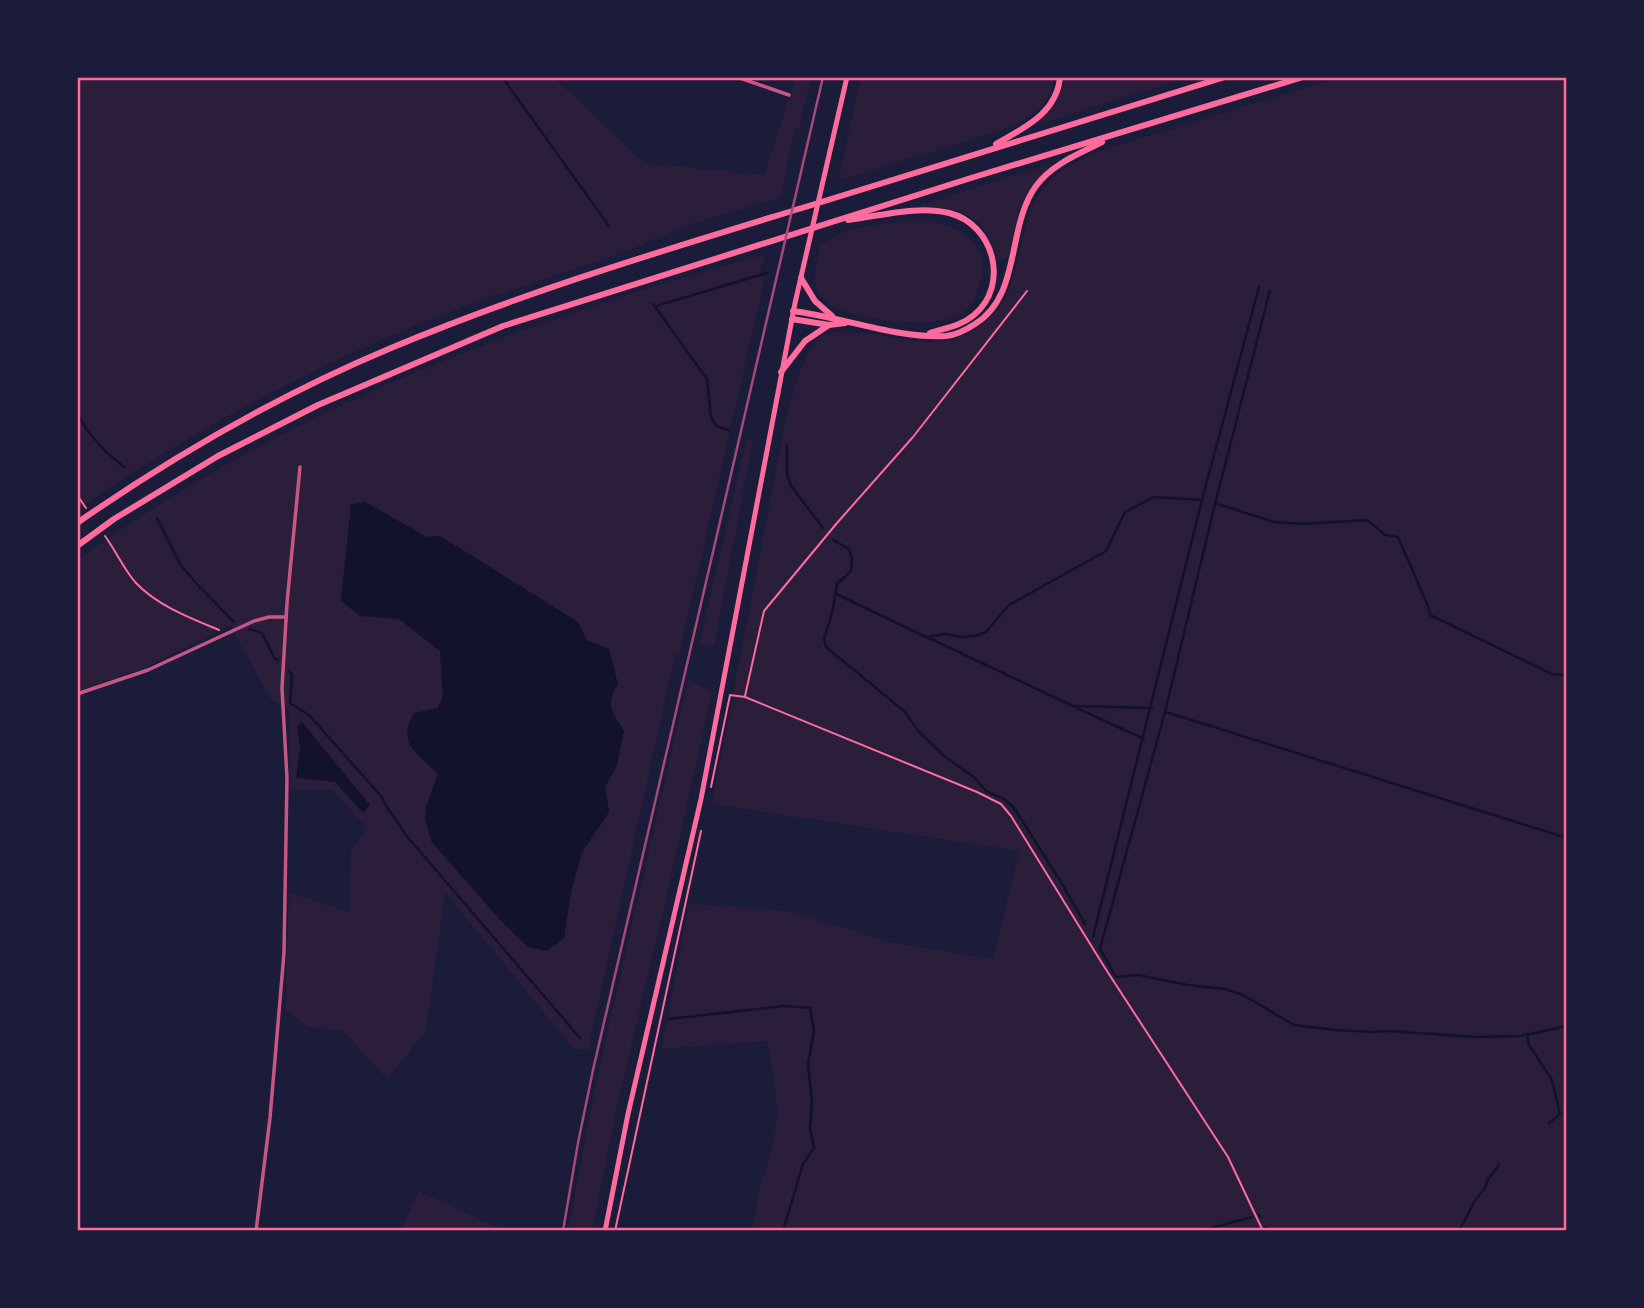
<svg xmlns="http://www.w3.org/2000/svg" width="1644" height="1308" font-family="Lato,sans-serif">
<rect width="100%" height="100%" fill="#1b1b3a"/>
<g fill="#2a1e3b" fill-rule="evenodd">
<path d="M77,77H553L644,163L764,175L796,77H811L799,127L794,130L781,197C749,207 716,215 685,227C668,233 653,241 636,247C563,274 488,295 416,325C297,375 183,436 77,510Z"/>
<path d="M861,77H1053C1053,104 1032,116 1010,127L838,181Z"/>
<polygon points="1065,77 1189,77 1035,125 1055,105"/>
<path d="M1342,77H1567V1231H752L758,1196L773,1145L778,1110L768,1041L662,1049L689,904L788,911L889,942L993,959L1019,851L712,804L784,429C790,405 801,351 822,336C831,331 844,331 853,332C908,337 954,360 997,310C1007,298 1012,282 1016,267C1031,205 1033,179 1096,152Z"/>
<path d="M1054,163C1018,193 1018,214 1008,258L998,261C984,211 962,208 915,207Z"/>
<path d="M916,219C951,224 993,238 980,282C977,293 971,308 962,314C938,330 849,321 828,303C824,300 820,295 818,291C811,277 818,259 821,244L848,230Z"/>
<path d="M766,254L758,276L765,277L679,655H675L588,1050L574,1049L445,892L426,1031L387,1079L342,1030L308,1027L285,1010L289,892L349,912L351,850L368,829L332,790H291L289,709L272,701L230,625L147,667L77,692V560C291,407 515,324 766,254ZM365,502L427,537L440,536L578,622L611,695V711L624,731L617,765L605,787L609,812L582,852L571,892L528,947L503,923L431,841L426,807L438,774L408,744L414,713L438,708L443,696L440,651L399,619Z"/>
<polygon points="747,438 753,440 714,646 699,645"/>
<polygon points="688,680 712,692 658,934 618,1100 592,1231 568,1231 596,1083"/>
<polygon points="419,1191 505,1231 400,1231"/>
</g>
<g fill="#12122b">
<path d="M365,502L427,537L440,536L578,622L587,640L609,649L618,684C605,705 612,712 624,731L617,765L605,787L609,812L582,852L571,892L564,938L547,951L528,947L503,923L431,841L425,819L426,807L438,774C418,754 396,743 414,713L438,708L443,696L440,651L399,619L360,616L341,601L351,504Z"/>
<polygon points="302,722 370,805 363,813 335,782 296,778 300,747 297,726"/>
</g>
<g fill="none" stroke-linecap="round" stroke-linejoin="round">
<g stroke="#12122b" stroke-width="2.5">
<polyline points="502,77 609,226"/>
<polyline points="1270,290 1215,504 1165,712 1100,949 1116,977 1138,975 1188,985 1225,989 1243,995 1294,1025 1336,1030 1373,1032 1389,1031 1476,1037 1521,1036 1567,1026"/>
<polyline points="653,304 707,379 711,417 716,426 729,430"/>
<polyline points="656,306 767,273"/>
<polyline points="77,413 87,430 105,451 125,468"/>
<polyline points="787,445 787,474 791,486 823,528"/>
<polyline points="1218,504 1274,522 1304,524 1367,520 1385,535 1398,537 1428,606 1430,615 1552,674 1567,675"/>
<polyline points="157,518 180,564 195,582 234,622"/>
<polyline points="833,540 849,549 852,559 851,571 837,584 832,613 824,639 826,647 904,711 919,732 944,756 975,778 986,791 1004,799 1014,808 1061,882 1085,924"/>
<polyline points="836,594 926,637 946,634 961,637 975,636 986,632 1009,605 1106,551 1125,512 1154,497 1202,500"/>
<polyline points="249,629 262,633 275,659 278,660"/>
<polyline points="929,638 1073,706 1152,708"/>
<path d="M289,670L292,675L290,703L309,715L381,796C387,811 398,820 405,834L580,1038"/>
<polyline points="1077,708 1144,739"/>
<polyline points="1166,712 1567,838"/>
<polyline points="1093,937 1202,500 1259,287"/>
<polyline points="669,1019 784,1006 810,1008 814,1030 808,1065 812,1101 810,1128 814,1148 803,1164 783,1231"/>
<polyline points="1527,1034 1529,1045 1552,1080 1560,1114 1549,1123"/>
<polyline points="1259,1215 1260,1216"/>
<polyline points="1266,1227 1268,1231"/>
<polyline points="1200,1231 1252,1217"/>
<polyline points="1459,1231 1476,1199 1484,1190 1488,1179 1499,1165"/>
</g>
<g stroke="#ff6b9d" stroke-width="2">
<polyline points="77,495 86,508"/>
<path d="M105,536C116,551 124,570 136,583C158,606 190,618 219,630"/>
<polyline points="745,696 764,611 837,523 913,437 1027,291"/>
<polyline points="711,787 730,695 745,697 977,792 1001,804 1011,816 1105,968 1228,1157 1263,1231"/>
<polyline points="615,1231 701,831"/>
</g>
<g stroke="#c65784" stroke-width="3.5">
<polyline points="737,77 789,95"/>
<polyline points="77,694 148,670 254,621 269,617 286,617"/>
<polyline points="256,1231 270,1118 284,953 287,778 282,688 287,603 300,467"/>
</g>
<polyline stroke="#ff6b9d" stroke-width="5" points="605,1231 628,1114 701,799 795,303 847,77"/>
<g stroke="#ff6b9d" stroke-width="6">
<path d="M996,144C1024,128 1057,113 1060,77"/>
<path d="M848,220C880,216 918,205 949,213C994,224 1010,285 974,315C961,326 945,328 930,333"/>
<polyline points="801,278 815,301 832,316"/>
<path d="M793,311C841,317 898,339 946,336C956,335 966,330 975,324C1022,295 1006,227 1036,186C1052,164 1079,154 1102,142"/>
<polyline points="792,319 829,325 845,323"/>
<polyline points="781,372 805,341 829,325"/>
<path d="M77,523C175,455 281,394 391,348C529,290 672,248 815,204C952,162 1088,119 1225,77"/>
<polyline points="77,546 114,519 218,456 318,405 503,326 971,178 1303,77"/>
</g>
<polyline stroke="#a44b75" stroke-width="2.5" points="563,1231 578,1143 593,1070 823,77"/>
</g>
<rect width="1644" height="1308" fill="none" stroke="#1b1b3a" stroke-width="158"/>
<rect x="79" y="79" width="1486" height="1150" fill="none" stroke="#ff6b9d" stroke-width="2.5"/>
</svg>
